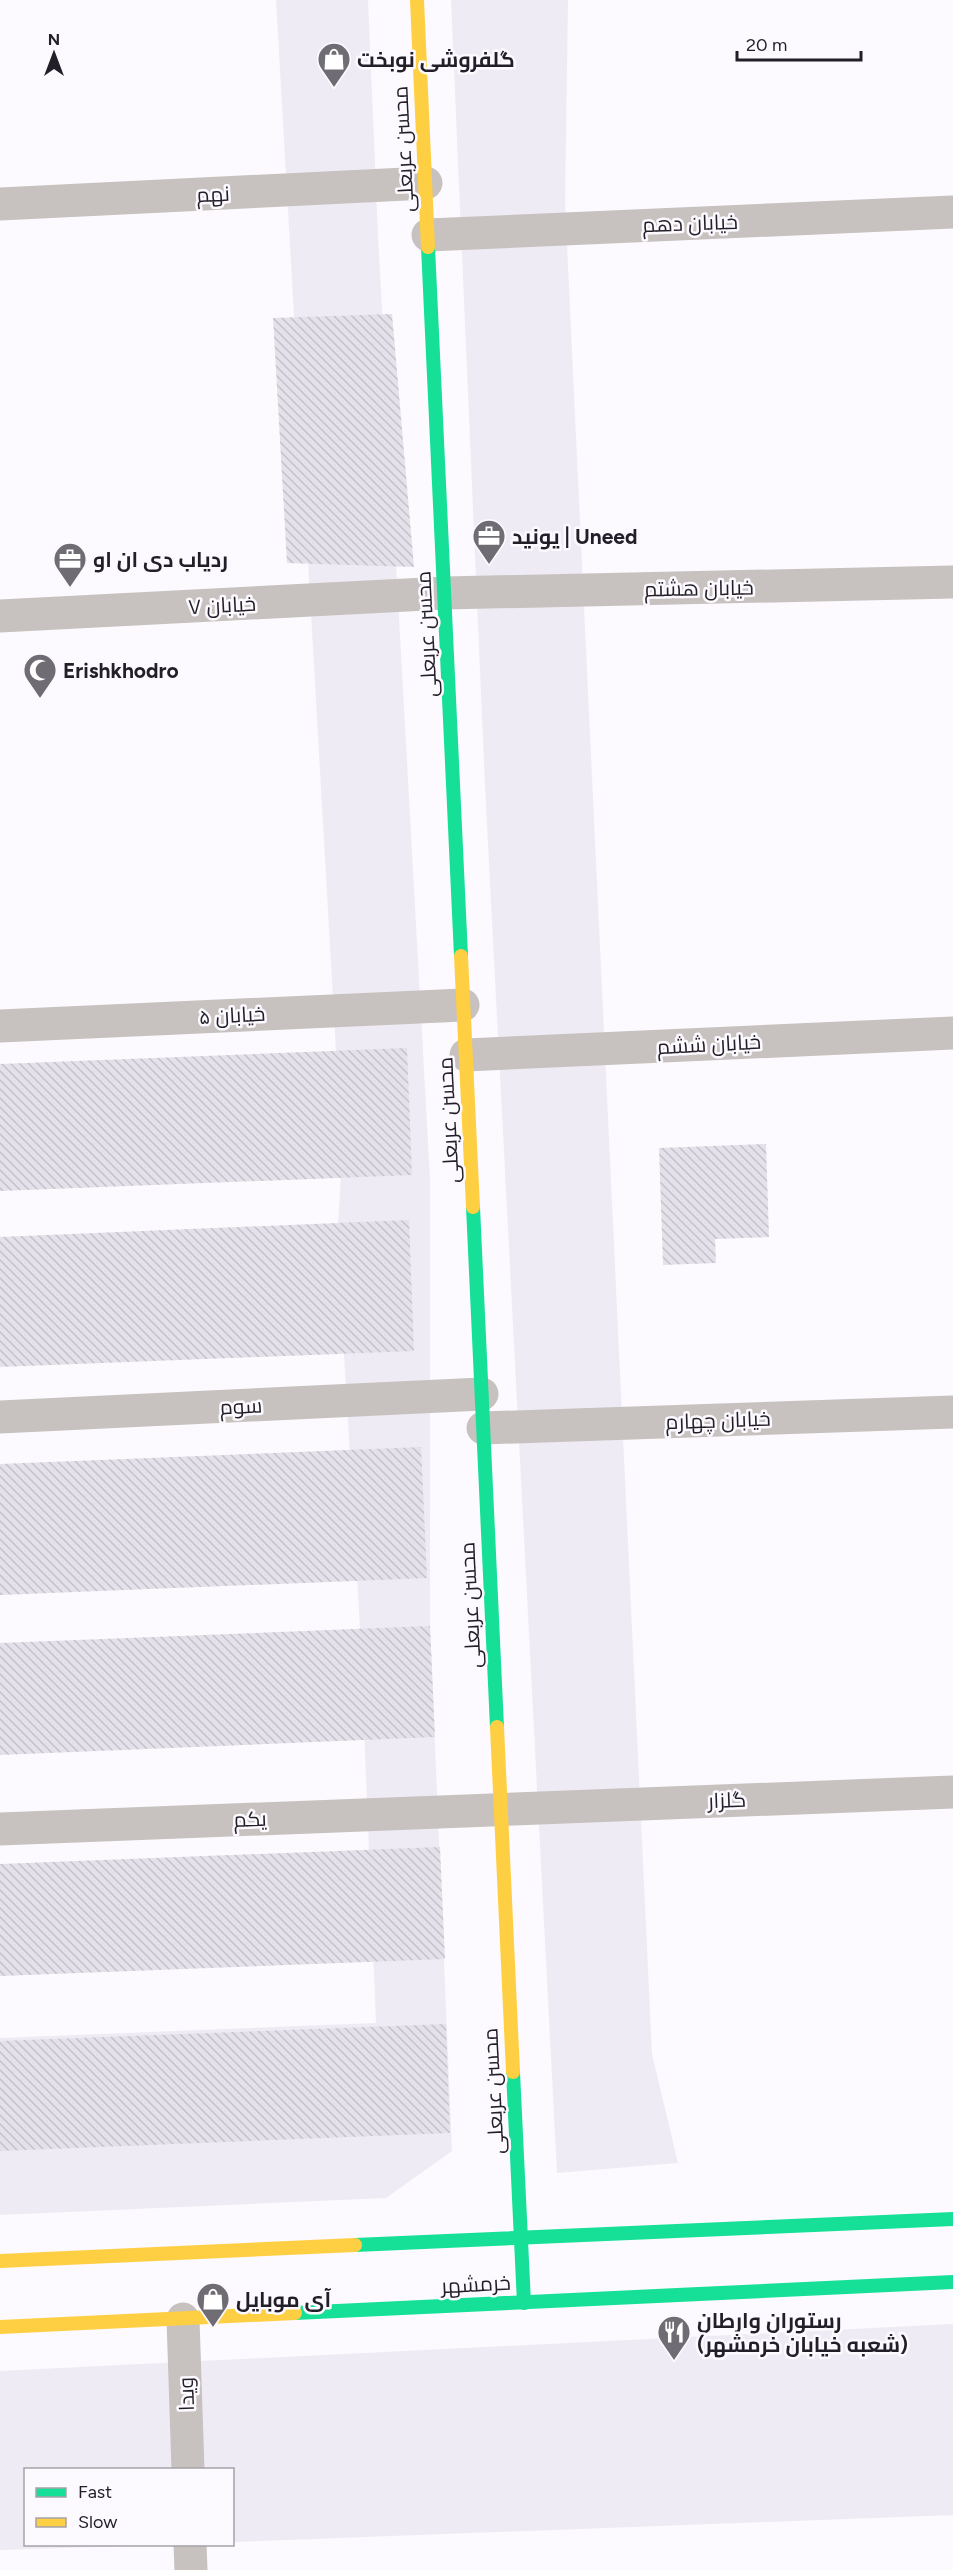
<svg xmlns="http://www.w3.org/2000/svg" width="953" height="2570" font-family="Figtree,Cairo,sans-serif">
<defs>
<pattern id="building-back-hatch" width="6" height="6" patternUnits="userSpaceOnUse" patternTransform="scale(1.5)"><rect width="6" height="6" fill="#e5e1ea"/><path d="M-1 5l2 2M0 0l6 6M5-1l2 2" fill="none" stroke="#c4c1c9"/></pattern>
</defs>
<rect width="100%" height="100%" fill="#fcfafe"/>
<g fill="#efebf4">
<polygon points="276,0 368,0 378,236 430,1179 430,1626 452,2151 386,2198 0,2215 0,2038 376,2023 360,1629 344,1354 338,1223 341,1177 336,1051"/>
<polygon points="451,0 568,0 565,202 652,2054 678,2163 557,2173 485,786"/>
<polygon points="953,2324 953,2515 233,2542 232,2470 26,2470 26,2544 161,2545 0,2550 0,2371"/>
</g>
<g fill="url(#building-back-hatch)">
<polygon points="392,314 414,567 287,563 273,318"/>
<polygon points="407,1048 412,1175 0,1191 0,1064"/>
<polygon points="766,1144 769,1237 715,1239 716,1263 663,1265 659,1148"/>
<polygon points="409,1220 414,1351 0,1367 0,1237"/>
<polygon points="421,1447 427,1578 0,1595 0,1464"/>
<polygon points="430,1626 435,1737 0,1755 0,1643"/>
<polygon points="440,1847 445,1959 0,1976 0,1864"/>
<polygon points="446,2024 450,2133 0,2151 0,2041"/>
</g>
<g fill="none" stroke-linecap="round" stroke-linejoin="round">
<g stroke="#c7c1bf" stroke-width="33">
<polyline points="0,204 426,183"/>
<polyline points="428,235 953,212"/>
<polyline points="0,616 445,593 953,582"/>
<polyline points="0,1026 463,1005"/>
<polyline points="466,1055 953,1033"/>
<polyline points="0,1417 482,1394"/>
<polyline points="483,1428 953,1412"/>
<polyline points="0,1829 953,1792"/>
<polyline points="183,2319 188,2470"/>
<polyline points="190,2544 191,2570"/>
</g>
<g stroke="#16e098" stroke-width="14">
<polyline points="428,247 461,956"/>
<polyline points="473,1207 497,1727"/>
<polyline points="513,2072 524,2303"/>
<polyline points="355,2245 953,2219"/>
<polyline points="295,2313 953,2282"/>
</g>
<g stroke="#ffcf43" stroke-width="14">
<polyline points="417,0 428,247"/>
<polyline points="461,956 473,1207"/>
<polyline points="497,1727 513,2072"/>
<polyline points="0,2261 355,2245"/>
<polyline points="0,2327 295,2313"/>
</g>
</g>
<defs>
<symbol id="shop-pin" viewBox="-11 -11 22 30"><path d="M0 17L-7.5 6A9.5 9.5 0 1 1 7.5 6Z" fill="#6f6c73" stroke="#fcf9ff"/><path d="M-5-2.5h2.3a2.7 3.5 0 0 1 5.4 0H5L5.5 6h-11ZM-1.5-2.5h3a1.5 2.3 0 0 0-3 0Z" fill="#fff"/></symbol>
<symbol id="office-pin" viewBox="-11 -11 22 30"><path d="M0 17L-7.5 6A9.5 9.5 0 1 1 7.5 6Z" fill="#6f6c73" stroke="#fcf9ff"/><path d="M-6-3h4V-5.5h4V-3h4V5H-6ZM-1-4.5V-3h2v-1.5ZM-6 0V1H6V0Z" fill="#fff"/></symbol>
<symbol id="mosque-pin" viewBox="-11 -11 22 30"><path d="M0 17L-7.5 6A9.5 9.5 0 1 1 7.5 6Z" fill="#6f6c73" stroke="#fcf9ff"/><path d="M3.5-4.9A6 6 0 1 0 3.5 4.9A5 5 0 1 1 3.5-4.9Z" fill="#fff"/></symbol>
<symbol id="restaurant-pin" viewBox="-11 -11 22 30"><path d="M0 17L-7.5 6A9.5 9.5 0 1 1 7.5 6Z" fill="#6f6c73" stroke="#fcf9ff"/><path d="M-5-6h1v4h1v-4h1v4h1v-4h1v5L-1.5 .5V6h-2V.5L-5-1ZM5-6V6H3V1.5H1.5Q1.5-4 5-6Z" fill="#fff"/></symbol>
</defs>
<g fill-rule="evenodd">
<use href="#shop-pin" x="315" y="40" width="38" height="52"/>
<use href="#office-pin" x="470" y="517" width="38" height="52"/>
<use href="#office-pin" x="51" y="540" width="38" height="52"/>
<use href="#mosque-pin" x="21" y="651" width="38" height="52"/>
<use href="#shop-pin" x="194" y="2280" width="38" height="52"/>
<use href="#restaurant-pin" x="655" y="2313" width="38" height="52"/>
</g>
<g text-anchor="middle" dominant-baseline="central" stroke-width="5" stroke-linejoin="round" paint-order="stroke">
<g font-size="21" font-weight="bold" fill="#231f28" stroke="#fcf9ff" text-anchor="start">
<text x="357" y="59">گلفروشی نوبخت</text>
<text x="512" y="536">یونید | Uneed</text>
<text x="93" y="559">ردیاب دی ان او</text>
<text x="63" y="670">Erishkhodro</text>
<text x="236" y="2299">آی موبایل</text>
<text x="697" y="2320">رستوران وارطان<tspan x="697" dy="24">(شعبه خیابان خرمشهر)</tspan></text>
</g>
<g font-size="21" fill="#231f28" stroke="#fcf9ff">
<text transform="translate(403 149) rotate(-93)">محسن عربعلی</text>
<text transform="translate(213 194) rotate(-3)">نهم</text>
<text transform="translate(690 223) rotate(-2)">خیابان دهم</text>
<text transform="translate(699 588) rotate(-1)">خیابان هشتم</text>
<text transform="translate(222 605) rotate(-3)">خیابان ۷</text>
<text transform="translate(426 634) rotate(-93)">محسن عربعلی</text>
<text transform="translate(232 1015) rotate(-3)">خیابان ۵</text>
<text transform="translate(709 1044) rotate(-3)">خیابان ششم</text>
<text transform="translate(448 1120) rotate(-93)">محسن عربعلی</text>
<text transform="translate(241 1406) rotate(-3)">سوم</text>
<text transform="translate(718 1420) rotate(-2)">خیابان چهارم</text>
<text transform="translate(470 1605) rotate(-93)">محسن عربعلی</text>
<text transform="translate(727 1800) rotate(-2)">گلزار</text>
<text transform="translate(250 1819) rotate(-2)">یکم</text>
<text transform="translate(493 2091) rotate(-93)">محسن عربعلی</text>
<text transform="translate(476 2284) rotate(-3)">خرمشهر</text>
<text transform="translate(186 2394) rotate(-92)">ویدا</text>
</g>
</g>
<rect x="24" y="2468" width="210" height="78" fill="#fcf9ff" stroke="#a5a2a9" stroke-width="1.5"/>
<rect x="36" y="2488" width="30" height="9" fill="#16e098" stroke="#a5a2a9" stroke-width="1.5"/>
<text x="78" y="2498" font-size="18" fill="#231f28">Fast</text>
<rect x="36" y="2518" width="30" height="9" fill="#ffcf43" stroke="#a5a2a9" stroke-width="1.5"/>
<text x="78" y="2528" font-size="18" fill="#231f28">Slow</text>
<g transform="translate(54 54)" stroke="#fcf9ff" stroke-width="4.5" paint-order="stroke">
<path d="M0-4.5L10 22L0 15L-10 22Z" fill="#231f28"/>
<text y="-9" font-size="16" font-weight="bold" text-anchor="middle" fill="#231f28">N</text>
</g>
<path d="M737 51v9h124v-9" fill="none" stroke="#231f28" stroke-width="3"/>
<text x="746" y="51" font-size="18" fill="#231f28" stroke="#fcf9ff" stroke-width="4.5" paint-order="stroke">20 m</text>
</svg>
